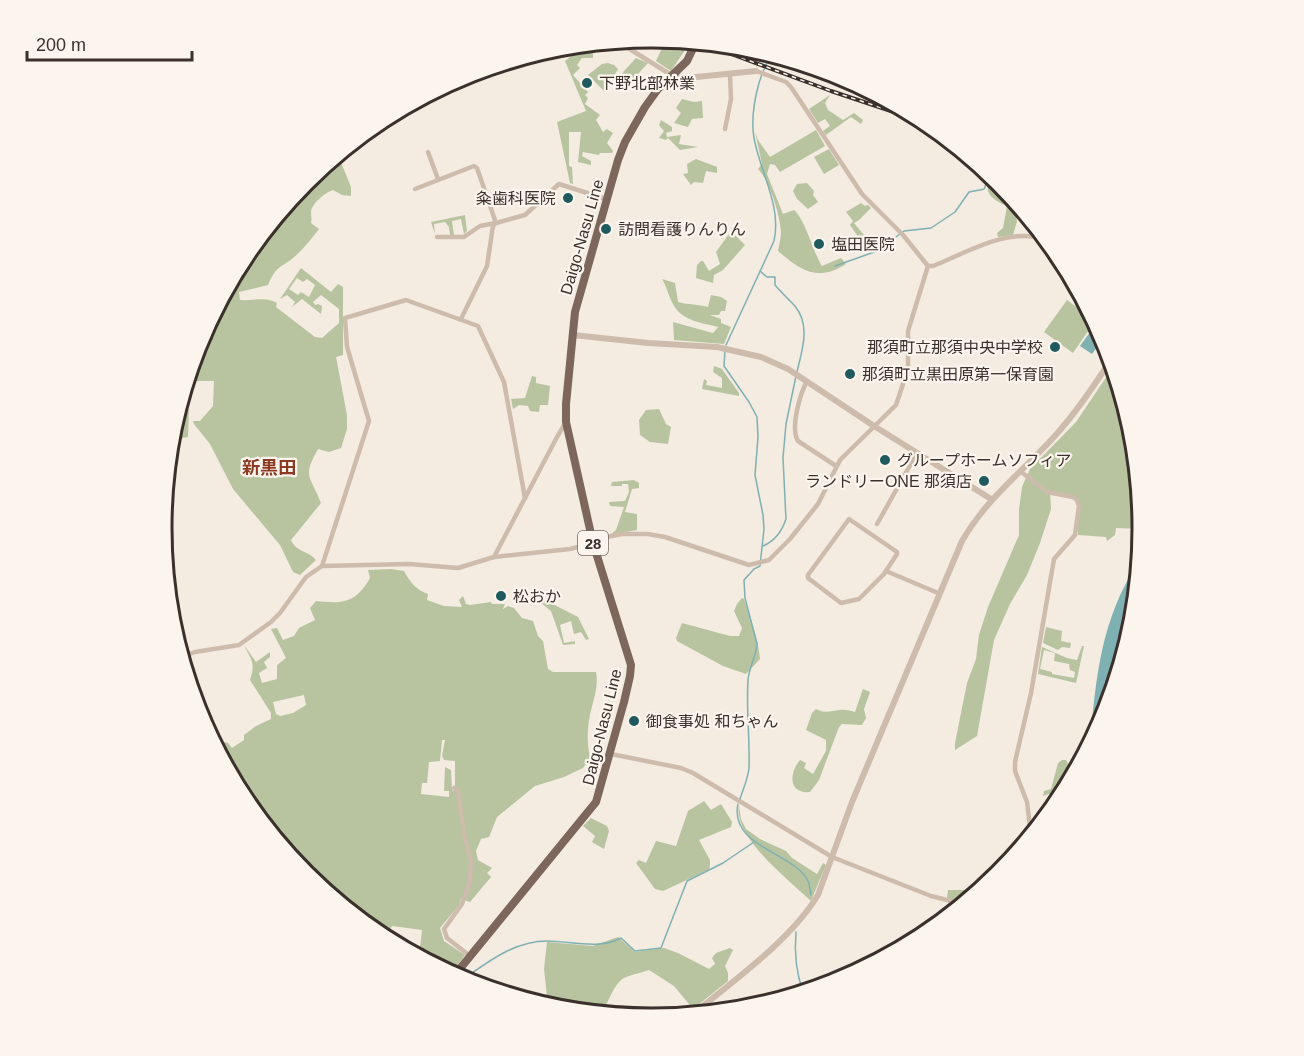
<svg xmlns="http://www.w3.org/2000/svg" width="1304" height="1056" font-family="Helvetica,'Noto Sans JP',sans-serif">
<rect width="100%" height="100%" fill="#f4ebe1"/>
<g fill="#b8c4a0" fill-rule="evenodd">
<polygon points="655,38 681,40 689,44 671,71 656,61 665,42"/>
<polygon points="585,45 593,46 593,58 582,58 577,65 580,68 573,75 588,92 585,95 588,98 585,104 600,115 596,120 603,132 607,129 613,133 607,143 613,151 612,153 600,153 599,155 583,152 582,156 591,161 591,165 578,162 581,132 569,132 569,166 572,167 573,184 570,183 557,122 586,111 565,61"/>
<polygon points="636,58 648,63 629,84 618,80 624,71"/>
<polygon points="608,63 614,65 618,69 605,92 588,75 602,64"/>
<polygon points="814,67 823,70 835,80 839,75 863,88 859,92 804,70"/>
<polygon points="830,95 825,103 828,110 843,120 854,113 863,120 861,124 851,117 826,135 823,131 830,126 825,119 818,123 809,109"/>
<polygon points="682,99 694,102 702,101 703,118 692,119 688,127 674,123 681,113 676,108"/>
<polygon points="661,120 672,127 672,131 666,133 667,137 681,135 679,144 698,147 680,150 668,138 666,140 659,138 664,131 659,125"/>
<path d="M816,130L825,146L780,172L775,165L770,164L767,174L783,214L794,210C805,219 813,252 822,266L841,258L846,264C818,282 801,271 778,251C779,245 781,238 781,232C780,215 770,181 758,169L762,164L755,132L758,140L770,157Z"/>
<path d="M346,148L340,160L351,187V196L342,195L333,190C326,192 312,203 311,212C311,216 312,219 311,223L319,229C311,239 303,250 293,258C279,269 276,266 268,285L239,292L240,300C253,301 266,296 277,303L276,307L315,337L322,338L339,323V309L321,295L313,302L315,305L318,304L322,306L321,314L302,299L292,307L295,302L287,295L280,299L301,268L331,292L338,284L343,287V355L336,357L347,415V429L341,448L329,452L318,449C302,478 310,474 321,503L291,540C296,552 309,551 316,560L300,575L293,572L280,545L233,489L210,444L194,424L193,421H200L213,406L214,381H194V363L199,340L244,255L305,181ZM297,278L303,282L307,279L315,285L309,297L301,292L298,295L289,289Z"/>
<polygon points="829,149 839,165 824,174 814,157"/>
<polygon points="696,159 717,167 717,173 706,171 703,183 694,182 691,185 683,174 688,173 687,164"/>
<path d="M990,174L999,181L1002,188L1012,198L1017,221L1013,235L998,237L997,233L1003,228L1007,206C991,199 983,193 990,174Z"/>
<polygon points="807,183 814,191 813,195 818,202 808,209 797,199 793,191 797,184"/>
<polygon points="861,203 865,206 868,205 871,208 859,220 854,223 864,235 859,238 850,225 853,221 846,212"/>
<polygon points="465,215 467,231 464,234 461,219 452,221 454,235 450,235 449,227 445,222 434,224 435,234 431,222"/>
<polygon points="729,234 736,236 745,245 723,270 714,275 713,283 696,278 697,265 701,261 703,261 709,271 720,264 716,252"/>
<path d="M662,279L675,283L678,302C689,305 698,304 708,307L711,295L721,297L727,301L725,311H721L719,315H710L721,319V323L731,327L724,344L674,340L673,322L713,333L720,325L718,327C703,323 683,321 674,306C669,298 667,287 662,279Z"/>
<polygon points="1067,300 1095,321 1073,353 1044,332"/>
<polygon points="714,366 722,369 739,393 739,396 702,389 704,379 707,381 706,385 722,388 722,378 713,372"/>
<polygon points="1113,367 1133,433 1142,529 1116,528 1115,535 1107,541 1106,537 1078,535 1078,499 1050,491 1051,509 1040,543 1027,575 1010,604 994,640 977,736 955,750 955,743 967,683 976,659 979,635 988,607 1019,535 1019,509 1022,487 1030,469 1076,422"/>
<polygon points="532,376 536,377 536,383 550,386 548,405 540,405 539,412 530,411 528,406 519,405 513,409 511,399 525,398"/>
<polygon points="179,406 189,409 188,437 182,438 175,417"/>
<polygon points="659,409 666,424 671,427 668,444 650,442 640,435 639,420 646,410"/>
<polygon points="634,480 639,483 639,488 632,489 625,512 637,514 637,530 610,535 616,530 624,507 610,506 609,502 625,501 629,492 628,484 622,484 622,486 611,486 612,482"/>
<path d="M391,569L404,571C410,582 416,590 428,594L427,600L444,606L462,607L459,600L463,596L466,604L470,605L491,602L492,604H505L503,609L508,606L514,608L522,618L533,621L538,636L543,641L548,669L553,672H596C599,687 593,700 590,715C587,730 587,743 590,758L583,768L564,777L535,786L497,817L489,837L481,839L476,851L478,860L492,868L487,873L491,877L470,902L461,899L459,905L440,928L444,941L465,955L451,974L419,957L422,930L392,926L389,932C374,930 365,918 358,905L344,907L305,875L244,800L215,747L220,749L224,742L228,743L232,748L244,740V735L256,726L271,719V713L250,680C256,662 251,660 244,645L256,662L270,652V657L264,662L267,668L259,673L262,683L277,679V665L286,658L271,629L277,628L283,640L294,636L299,628L315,620L310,608L316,601C343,604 356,603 370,578L368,570ZM304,695L306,705L293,713L280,716L276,714L273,702ZM442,740H445L442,756L444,760L455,761V791L452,790L451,770L445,767L444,791H449V797L421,794L422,783H427L429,762L440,761Z"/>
<polygon points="527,591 578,617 589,639 586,640 581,632 574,634 571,621 560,625 564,643 575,641 575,644 563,645 551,611 534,597 525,598"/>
<path d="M742,598L744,599C751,620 758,637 760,659L746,674L723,666L677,641L676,638L682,623L730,636H739L742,628L734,611L737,604Z"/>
<polygon points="1046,627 1062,631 1061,641 1071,643 1070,648 1062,647 1058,650 1043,643"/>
<path d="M1082,646H1084L1076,683L1038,674L1042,647L1067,658L1077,660ZM1044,650L1055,653L1054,661L1069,664L1070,670L1075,672L1074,678L1052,674V672L1040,669Z"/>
<path d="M863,689L870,692L864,709L866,718L862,725L842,724L839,727L819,780L810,792C788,794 789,773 800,760L806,763L804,768L813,774L826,751V740L806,730L812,713L816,709C825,714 831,711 840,710C845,709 851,711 855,712Z"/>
<polygon points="1062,760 1066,760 1069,765 1059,802 1053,809 1056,797 1049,794 1043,796 1044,791 1051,789 1058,763"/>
<polygon points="704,801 711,810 721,804 732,822 731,827 699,840 710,860 710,867 708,870 663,891 655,889 636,863 639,860 646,863 656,841 676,846 688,811"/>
<path d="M739,806L741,819L746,829L760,839L786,851L792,858L817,874L823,863L826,865L811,901C790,881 733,837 739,806Z"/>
<polygon points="591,818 607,826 609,831 604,849 592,842 595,836 583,826"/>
<polygon points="987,869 991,881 965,903 947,898 948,890 968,890"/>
<path d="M618,937L635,952L664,948L678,953L709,969L715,964L712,958L716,953L730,948L733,950L725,966L728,973V981L693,1009L674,986L649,970C641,973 627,975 621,980C611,989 609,1004 600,1013L556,1009L541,1004L547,996L544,969L547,942L593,946Z"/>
</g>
<g fill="#7fb0b2">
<polygon points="1096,324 1104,338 1092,354 1080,346"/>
<path d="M1139,561L1133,624L1105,716L1090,744C1096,676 1101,619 1139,561Z"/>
</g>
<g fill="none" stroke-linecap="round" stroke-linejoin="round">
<g stroke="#7fb0b2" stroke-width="1.5">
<path d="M835,266L877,251L904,231L931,228L955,212L969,192C991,186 981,196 989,173"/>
<path d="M760,271L767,277H775V285C781,292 788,299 795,306C811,326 802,350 797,372"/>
<path d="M726,345L774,241C782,206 760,172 754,138C751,120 754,101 759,83C762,74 766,61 773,55"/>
<path d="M725,350L724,366L749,402L757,417L758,437L755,475L763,515L764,529L760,566L754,569L744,580L745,598L757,644C756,657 749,667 748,680C746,709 750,738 749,768C748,779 743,789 740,799"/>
<path d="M763,546C775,541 782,531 786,519L783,458L786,424L796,376"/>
<path d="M738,804C729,847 795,853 808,881C810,885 810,891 811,895"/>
<path d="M796,932C794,954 796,972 803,992"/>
<path d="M462,980C488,962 514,941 547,941C570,941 599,950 621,938L635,951L661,948L687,881L723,863L754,842"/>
</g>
<g stroke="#cdbbac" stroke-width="4.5">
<polyline points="592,43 628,48 673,76"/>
<polyline points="756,71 786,82 791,87 862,194 903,235 928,266"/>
<polyline points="725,129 731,99 730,75"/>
<polyline points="428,152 438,179"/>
<polyline points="415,189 474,166 477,168 496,223 480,226 464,237 437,237"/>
<path d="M928,266H933C968,252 1007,227 1046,239"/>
<polyline points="461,319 487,266 493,226 496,223 525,215 559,184 606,199"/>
<path d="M807,381C800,394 790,428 798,441L836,466"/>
<polyline points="1020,471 1047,492 1073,497 1077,500 1079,506 1075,535 1054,559 1031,693 1015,762 1015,771 1027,802 1031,835"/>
<polygon points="849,519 897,552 897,554 884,574 859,599 841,603 808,578 808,575"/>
<polyline points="877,524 917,453"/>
<polyline points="592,540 622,534 648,534 665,537 749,565 769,560 790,539 818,504 840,460 896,405 908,369 908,331 928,266"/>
<polyline points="494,557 557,437 566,422"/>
<polyline points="322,566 369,421 347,347 345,318 406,300 478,326 504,382 525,498"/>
<polyline points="886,571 938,593"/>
<polyline points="181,657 195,652 239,645 271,622 280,613 306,577 322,566 409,564 458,568 494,557 570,549 593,543"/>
<polyline points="611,754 681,768 693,773 832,857 931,896 963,904"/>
<polyline points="454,788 458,791 464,833 471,861 470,881 462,904 444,929 447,938 470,956"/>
</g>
<g stroke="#cdbbac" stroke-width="6">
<polyline points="673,76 686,78 756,71"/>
<polyline points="573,335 648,343 717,347 761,357 788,369 874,426 991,499"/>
<path d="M692,1015C734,980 790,941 818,895L852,802L962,541C987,498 1020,474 1053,438C1075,414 1093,387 1111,360"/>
</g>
<polyline stroke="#7d675c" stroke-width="8" points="454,976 596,802 624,702 630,676 631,665 593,543 566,422 566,404 575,312 618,160 625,142 645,107 658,89 687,61 696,42"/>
<defs>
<g id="rail">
<polyline points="699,42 831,91 927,123"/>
<polyline points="737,46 775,62"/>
</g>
</defs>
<use href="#rail" stroke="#3b302b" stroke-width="4"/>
<use href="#rail" stroke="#fbf5ee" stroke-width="1.5" stroke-dasharray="4.5" stroke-linecap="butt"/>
</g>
<g fill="#1f5a5e" stroke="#fbf5ee" stroke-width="2">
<circle cx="587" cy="83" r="6"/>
<circle cx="568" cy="198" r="6"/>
<circle cx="606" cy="229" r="6"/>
<circle cx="819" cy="244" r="6"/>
<circle cx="1055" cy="347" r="6"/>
<circle cx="850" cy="374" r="6"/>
<circle cx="885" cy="460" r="6"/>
<circle cx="984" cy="481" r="6"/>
<circle cx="501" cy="596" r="6"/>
<circle cx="634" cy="721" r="6"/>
</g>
<g text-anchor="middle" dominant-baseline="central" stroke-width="4.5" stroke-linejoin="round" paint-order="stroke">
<rect fill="#fbf5ee" stroke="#756b66" stroke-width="1.5" x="578" y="531" width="30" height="24" rx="4.5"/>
<g font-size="15" font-weight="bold" fill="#3b302b">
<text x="593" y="543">28</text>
</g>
<g font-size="16" fill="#3b302b" stroke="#fbf5ee" text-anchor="start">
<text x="599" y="83">下野北部林業</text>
<text x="556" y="198" text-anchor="end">粂歯科医院</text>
<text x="618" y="229">訪問看護りんりん</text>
<text x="831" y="244">塩田医院</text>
<text x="1043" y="347" text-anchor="end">那須町立那須中央中学校</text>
<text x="862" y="374">那須町立黒田原第一保育園</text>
<text x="897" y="460">グループホームソフィア</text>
<text x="972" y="481" text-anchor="end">ランドリーONE 那須店</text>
<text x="513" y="596">松おか</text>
<text x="646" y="721">御食事処 和ちゃん</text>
</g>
<g font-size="16" fill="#3b302b" stroke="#fbf5ee">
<text transform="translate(582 237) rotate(-74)">Daigo-Nasu Line</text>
<text transform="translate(602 727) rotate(-76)">Daigo-Nasu Line</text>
</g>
<g font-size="18" font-weight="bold" fill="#8c3b22" stroke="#fbf5ee">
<text x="269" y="468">新黒田</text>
</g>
</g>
<path d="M0 0H1304V1056H0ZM172 528a480 480 0 1 1 960 0a480 480 0 1 1-960 0Z" fill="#fbf5ee" fill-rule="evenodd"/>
<path fill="none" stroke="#3b302b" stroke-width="3" d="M172 528a480 480 0 1 1 960 0a480 480 0 1 1-960 0Z"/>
<path d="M27 51v9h165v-9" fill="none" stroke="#3b302b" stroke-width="3"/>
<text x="36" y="51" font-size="18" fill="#3b302b" stroke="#fbf5ee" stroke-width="4.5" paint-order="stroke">200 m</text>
</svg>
